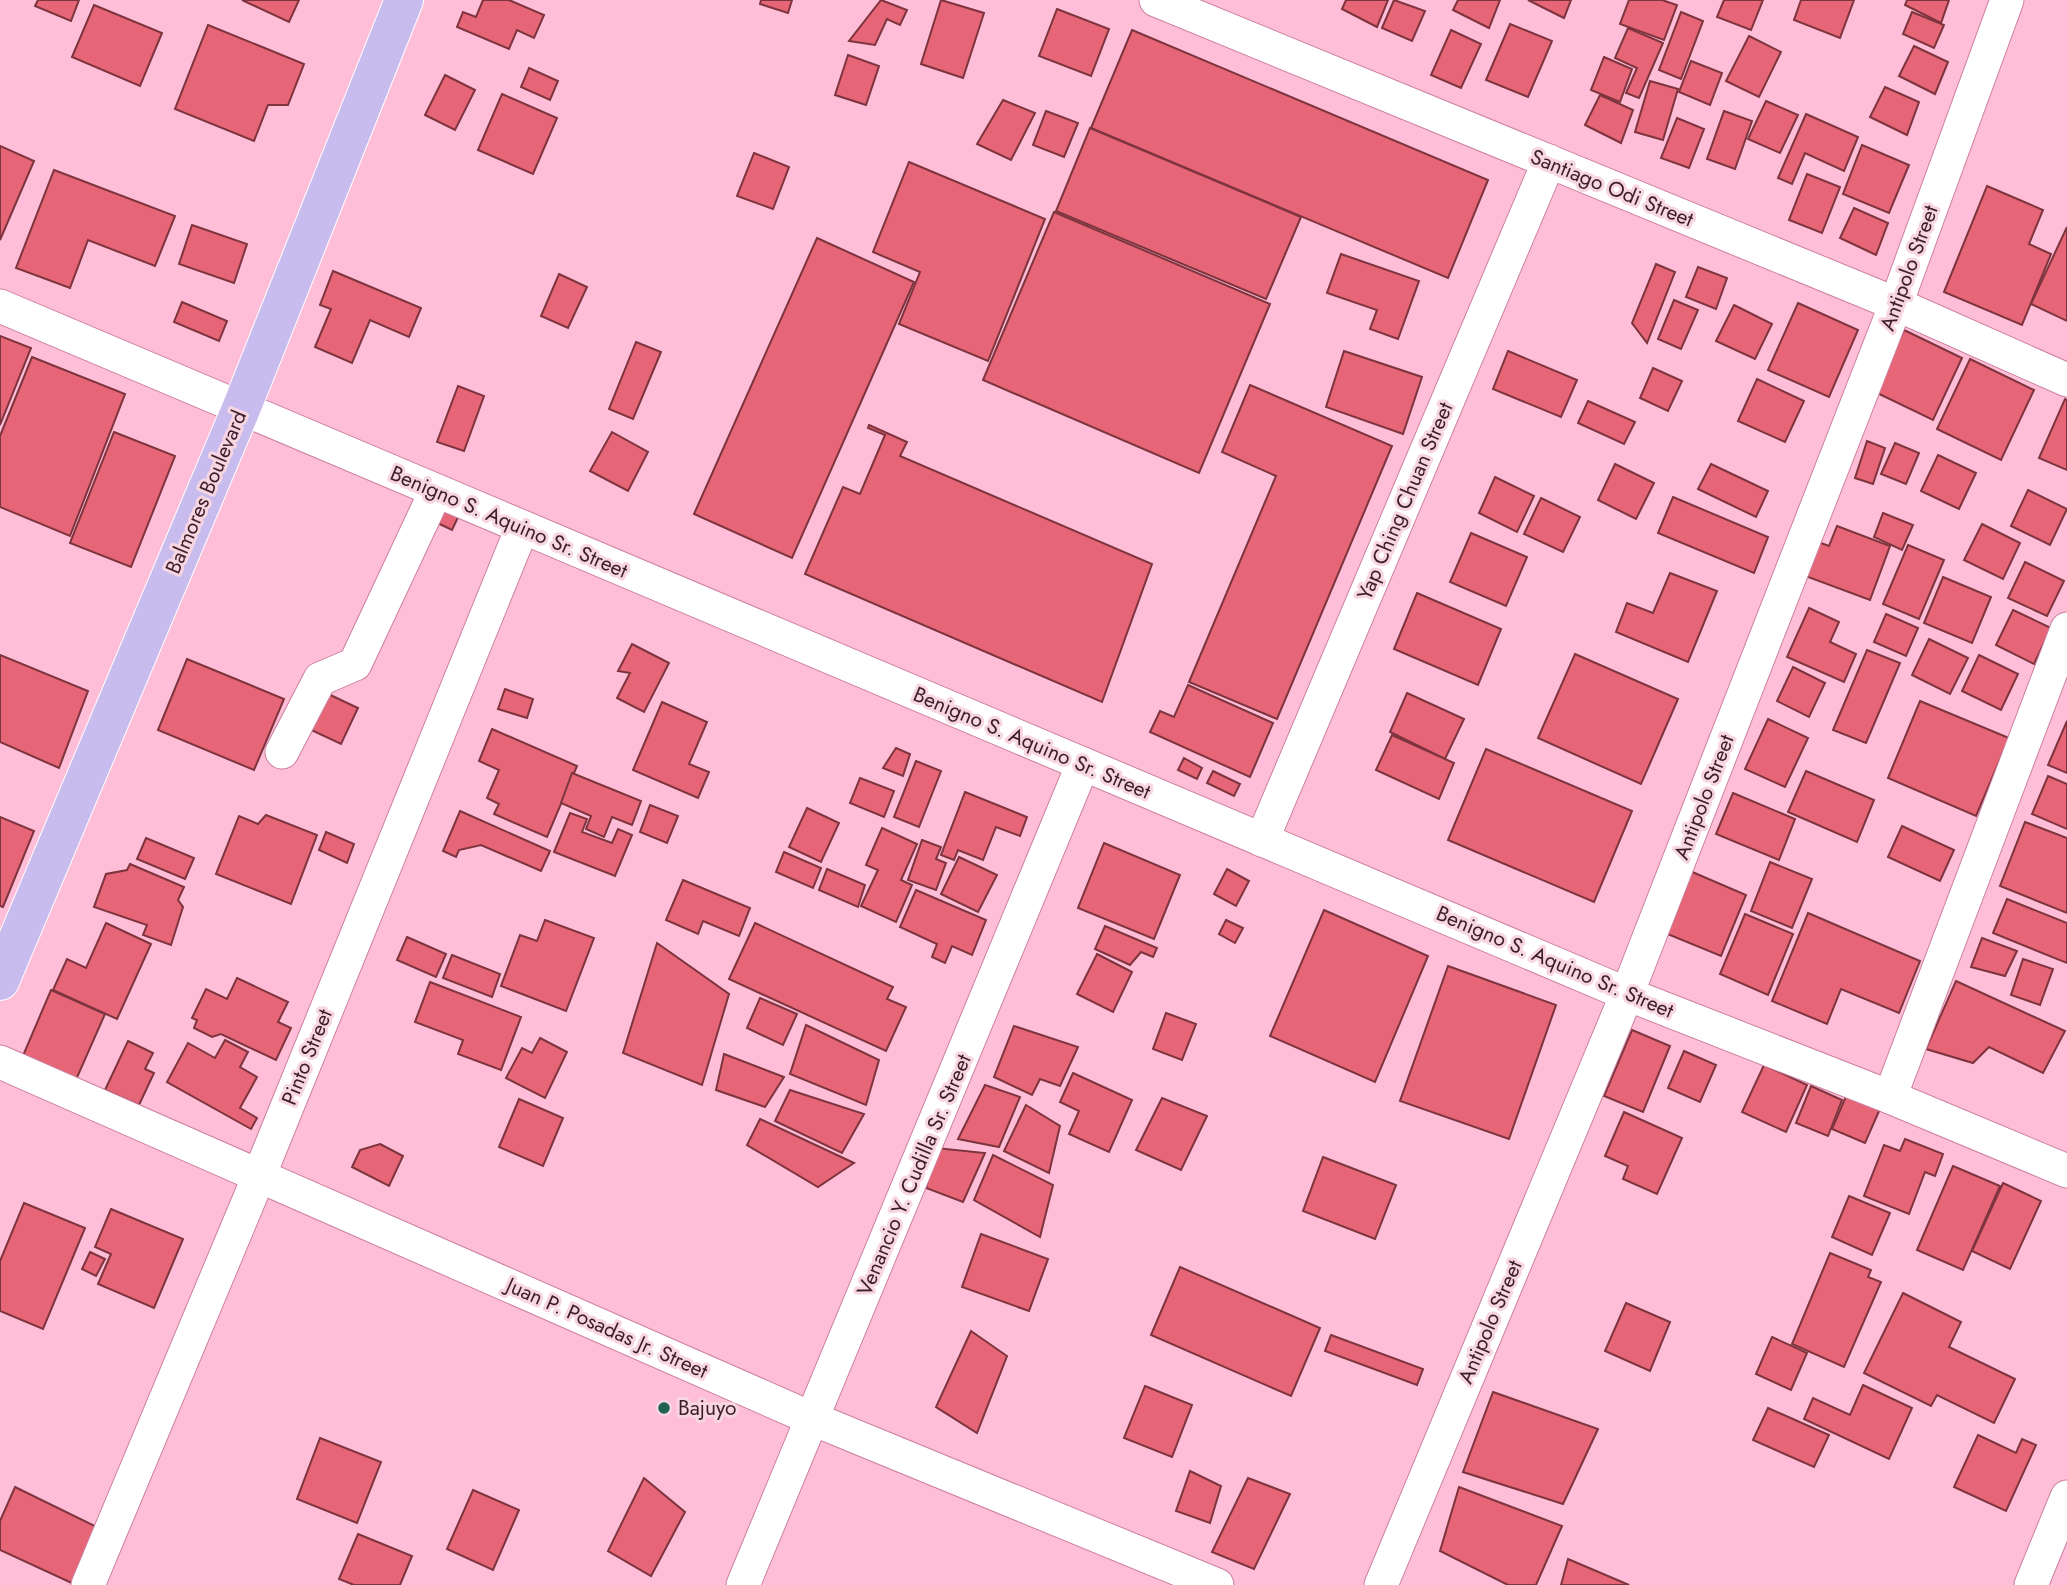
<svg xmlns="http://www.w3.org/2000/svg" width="2067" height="1585" font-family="Jost,sans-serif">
<rect width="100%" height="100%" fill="#ffbed7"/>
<g fill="#e66576" stroke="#7d343e" stroke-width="2">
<polygon points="38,0 79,0 71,21 35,6"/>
<polygon points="242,0 299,0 289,22"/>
<polygon points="483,0 509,0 544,15 534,38 517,30 509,49 457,27 463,12 476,17"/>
<polygon points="761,0 792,0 788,13 760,4"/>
<polygon points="881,0 907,10 900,25 887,19 875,45 849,41"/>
<polygon points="941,0 984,13 963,78 921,64"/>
<polygon points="1346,0 1388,0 1377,27 1342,9"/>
<polygon points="1394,0 1425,11 1412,41 1382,28"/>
<polygon points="1458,0 1500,0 1489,28 1453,10"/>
<polygon points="1528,0 1571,0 1564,18"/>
<polygon points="1629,0 1662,0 1677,5 1664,40 1620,24"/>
<polygon points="1724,0 1763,0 1751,30 1717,17"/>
<polygon points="1801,0 1854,0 1840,38 1794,20"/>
<polygon points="1907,0 1949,0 1941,23 1905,5"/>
<polygon points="94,5 162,33 140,86 72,57"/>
<polygon points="1057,9 1109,29 1091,76 1039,56"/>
<polygon points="1681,12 1703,21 1681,79 1659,70"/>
<polygon points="1912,12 1944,25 1934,48 1903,34"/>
<polygon points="1510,24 1552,41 1528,97 1486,80"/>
<polygon points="208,25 304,64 288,105 268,105 254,141 175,109"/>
<polygon points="1628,28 1663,43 1639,98 1626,93 1637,68 1615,58"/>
<polygon points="1132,30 1488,180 1448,278 1091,128"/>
<polygon points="1451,30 1481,44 1461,88 1431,75"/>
<polygon points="1749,36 1781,52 1759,97 1726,81"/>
<polygon points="1914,46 1948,62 1935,94 1899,76"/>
<polygon points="848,55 879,66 866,105 835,95"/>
<polygon points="1604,57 1632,69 1620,102 1591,90"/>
<polygon points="1691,61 1722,73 1710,105 1679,92"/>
<polygon points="529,68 558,81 550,100 521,87"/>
<polygon points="445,75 475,90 455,130 425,115"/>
<polygon points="1650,81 1678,89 1663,140 1635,132"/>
<polygon points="1885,87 1919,102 1907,135 1870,117"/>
<polygon points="502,94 557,118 533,174 478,150"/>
<polygon points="1600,95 1633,110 1621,143 1585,125"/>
<polygon points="1003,100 1035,113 1011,160 977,144"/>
<polygon points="1766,101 1798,115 1780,153 1748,139"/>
<polygon points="1046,111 1078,123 1064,157 1033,145"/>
<polygon points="1724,111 1752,121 1735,169 1707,159"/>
<polygon points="1806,114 1858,137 1844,171 1805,153 1792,184 1778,178"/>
<polygon points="1677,118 1704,129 1689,168 1661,158"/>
<polygon points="1090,128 1301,217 1266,299 1056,211"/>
<polygon points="1862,145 1909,165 1889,213 1843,194"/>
<polygon points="0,146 34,161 0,240"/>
<polygon points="754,153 789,167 773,209 737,196"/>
<polygon points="909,162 1045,219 988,361 899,324 920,272 873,252"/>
<polygon points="54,170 175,216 155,266 88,240 70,288 16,268"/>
<polygon points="1807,174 1840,187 1822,233 1789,220"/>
<polygon points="1987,186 2043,210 2029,244 2051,254 2022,325 1944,292"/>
<polygon points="1854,208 1888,223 1876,255 1840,238"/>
<polygon points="1054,212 1270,304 1199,473 983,380"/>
<polygon points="192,225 247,244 234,283 179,264"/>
<polygon points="2067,227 2067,321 2031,304"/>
<polygon points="817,238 914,282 792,558 694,514"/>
<polygon points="1341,254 1419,281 1398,339 1370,329 1377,310 1327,293"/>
<polygon points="1656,264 1675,272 1647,343 1632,323"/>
<polygon points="1698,267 1727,278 1716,309 1686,297"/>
<polygon points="333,271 421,308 409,337 370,320 352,363 315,347 331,309 320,305"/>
<polygon points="559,274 587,287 568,328 541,316"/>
<polygon points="1674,300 1698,310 1681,349 1658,339"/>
<polygon points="182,302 227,321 219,341 174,322"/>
<polygon points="1798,303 1858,330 1829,397 1768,370"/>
<polygon points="1734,305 1772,324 1755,359 1716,341"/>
<polygon points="1904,330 1962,358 1933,420 1875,392"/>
<polygon points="0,336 31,348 0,425"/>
<polygon points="636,342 661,352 633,419 609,409"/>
<polygon points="1344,351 1422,377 1403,434 1326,407"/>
<polygon points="1508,351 1577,380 1561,417 1493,389"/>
<polygon points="32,357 125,394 70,536 0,507 0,436"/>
<polygon points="1970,359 2034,390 2001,460 1937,429"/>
<polygon points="1653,368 1682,381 1668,411 1640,398"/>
<polygon points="1757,379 1804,401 1785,442 1738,421"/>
<polygon points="1250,385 1392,446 1277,719 1189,682 1276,476 1222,452"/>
<polygon points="458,386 484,396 464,451 437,442"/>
<polygon points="2065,399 2067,400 2067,470 2039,458"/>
<polygon points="1588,401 1635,422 1624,444 1578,423"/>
<polygon points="869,425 907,442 900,456 1152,564 1102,702 805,574 843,487 860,494 885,435 868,428"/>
<polygon points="114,432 175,456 131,567 70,543"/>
<polygon points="612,432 648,452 628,491 590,471"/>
<polygon points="1867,441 1885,448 1873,484 1855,478"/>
<polygon points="1895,443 1919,453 1906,484 1881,474"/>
<polygon points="1938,455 1976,473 1959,509 1921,491"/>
<polygon points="1615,464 1654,483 1636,519 1598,500"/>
<polygon points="1711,464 1768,491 1756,517 1698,489"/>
<polygon points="1495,477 1534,496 1517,532 1479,513"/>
<polygon points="2028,490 2067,509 2050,545 2011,526"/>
<polygon points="1673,497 1768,537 1754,573 1658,533"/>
<polygon points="1541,498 1580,517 1563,552 1524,534"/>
<polygon points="440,504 460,513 452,530 433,521"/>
<polygon points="1883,513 1913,525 1902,550 1874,537"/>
<polygon points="1982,524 2020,543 2003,579 1964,560"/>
<polygon points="1837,526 1890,546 1870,600 1800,574 1813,540 1829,546"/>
<polygon points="1471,533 1527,557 1506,606 1450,582"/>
<polygon points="1908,545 1944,560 1919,619 1883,604"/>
<polygon points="2025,562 2064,581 2047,616 2008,598"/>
<polygon points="1670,573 1717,591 1688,662 1616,632 1627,603 1653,613"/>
<polygon points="1943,577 1991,597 1972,643 1924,623"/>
<polygon points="1417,593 1501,629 1478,685 1394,649"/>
<polygon points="1809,608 1839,622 1830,642 1856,654 1844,682 1787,657"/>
<polygon points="2013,610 2051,628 2034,664 1996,645"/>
<polygon points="1886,614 1918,628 1906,656 1874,642"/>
<polygon points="1929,639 1968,658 1950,694 1912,675"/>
<polygon points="632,644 669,663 644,712 617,698 630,673 618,671"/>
<polygon points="1867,650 1900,663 1866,743 1833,730"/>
<polygon points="1575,654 1678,699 1641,784 1538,738"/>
<polygon points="0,655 88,691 59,768 0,742"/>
<polygon points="1979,655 2018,674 2001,710 1962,691"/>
<polygon points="187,659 284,699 254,770 158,730"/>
<polygon points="1793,667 1825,683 1809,717 1777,701"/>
<polygon points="1188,685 1273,723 1250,777 1150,732 1160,711 1174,717"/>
<polygon points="505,689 533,699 527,718 498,709"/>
<polygon points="324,692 358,708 341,744 307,728"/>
<polygon points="1407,693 1464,719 1445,759 1390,732"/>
<polygon points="1920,701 2009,738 1976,816 1888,778"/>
<polygon points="662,702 707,722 689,764 709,772 698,798 633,770"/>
<polygon points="1768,719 1808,738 1785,787 1745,769"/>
<polygon points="2067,721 2067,773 2048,765"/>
<polygon points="492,729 577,766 547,837 494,814 499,804 487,798 499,770 479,761"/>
<polygon points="1392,735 1454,763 1439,799 1376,770"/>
<polygon points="896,748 910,754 903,776 883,768"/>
<polygon points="1486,749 1632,811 1594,902 1448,840"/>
<polygon points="1184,758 1202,768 1197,779 1178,770"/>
<polygon points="916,761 941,771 919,827 894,817"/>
<polygon points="1213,771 1240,784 1234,796 1207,783"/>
<polygon points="1806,771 1874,800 1857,842 1788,812"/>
<polygon points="572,773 641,801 632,825 612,817 604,837 586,829 591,816 561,803"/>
<polygon points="2048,776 2067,784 2067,829 2032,814"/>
<polygon points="860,778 894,791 884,817 850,803"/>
<polygon points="965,792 1027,817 1020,836 996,827 983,860 958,850 954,860 941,855"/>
<polygon points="1733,793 1795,819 1779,860 1716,834"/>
<polygon points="650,805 678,816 667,843 640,832"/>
<polygon points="807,808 839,823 821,862 789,847"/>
<polygon points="460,811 550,851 541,871 481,845 459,850 456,857 443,851"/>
<polygon points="570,813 587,819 582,832 612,843 618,829 632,835 615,876 554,852"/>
<polygon points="266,815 317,835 291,904 216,874 239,816 258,824"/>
<polygon points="0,817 34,831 3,907 0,906"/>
<polygon points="2025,822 2067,838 2067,913 2000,886"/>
<polygon points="1902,826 1954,850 1940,881 1888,857"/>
<polygon points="882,828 917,844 901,880 912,885 896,922 861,906 878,870 866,865"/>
<polygon points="326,832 354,844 347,863 319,850"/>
<polygon points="146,838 194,858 185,879 137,859"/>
<polygon points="922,840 941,847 936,859 946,863 936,890 908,880"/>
<polygon points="1104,843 1180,875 1154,939 1078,908"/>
<polygon points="784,852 821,868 813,888 776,872"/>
<polygon points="959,857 997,875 978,912 941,894"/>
<polygon points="1770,862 1812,879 1792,928 1751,911"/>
<polygon points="130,864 184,887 178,900 183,907 171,945 143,935 147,925 94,907 106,874 127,870"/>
<polygon points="827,869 865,885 858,907 819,890"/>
<polygon points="1227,869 1249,881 1236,906 1214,894"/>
<polygon points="1690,871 1746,895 1721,956 1665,933"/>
<polygon points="683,880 750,908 739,936 703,921 698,934 666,920"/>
<polygon points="916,890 986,920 972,955 952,946 945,963 932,957 937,944 900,927"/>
<polygon points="2007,899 2067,923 2067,963 1993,933"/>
<polygon points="1324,910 1428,956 1375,1082 1270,1036"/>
<polygon points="1808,913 1920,961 1899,1013 1841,989 1827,1024 1772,1001"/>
<polygon points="1745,914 1793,934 1768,995 1720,974"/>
<polygon points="545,920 594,938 566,1011 501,986 520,935 537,941"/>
<polygon points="1226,920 1243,928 1235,943 1219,934"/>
<polygon points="106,923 151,944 117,1019 53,990 67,959 86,968"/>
<polygon points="755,923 893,987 887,999 906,1007 886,1051 729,979"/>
<polygon points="1105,926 1157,948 1153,957 1141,952 1130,965 1095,949"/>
<polygon points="407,937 446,954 436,977 397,960"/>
<polygon points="1982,938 2017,951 2005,976 1971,967"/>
<polygon points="657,943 729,994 702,1085 623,1053"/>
<polygon points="1097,954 1132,972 1113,1012 1077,994"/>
<polygon points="452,955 500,974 492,997 443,978"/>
<polygon points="2023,959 2053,969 2040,1005 2011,995"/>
<polygon points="1448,966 1556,1005 1509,1139 1400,1101"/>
<polygon points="237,978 288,1002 278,1022 291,1028 276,1060 221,1034 212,1037 194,1028 197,1020 192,1018 206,989 227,999"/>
<polygon points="1956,981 2065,1031 2043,1073 1989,1047 1973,1063 1926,1049"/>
<polygon points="430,982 521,1017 501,1070 458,1054 463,1040 415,1022"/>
<polygon points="51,990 105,1014 75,1082 22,1058"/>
<polygon points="760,998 797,1014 783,1045 747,1028"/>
<polygon points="1166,1013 1196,1024 1182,1060 1153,1049"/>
<polygon points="806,1025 879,1060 866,1105 790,1074"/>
<polygon points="1014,1026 1078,1047 1060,1086 1040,1079 1032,1095 994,1077"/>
<polygon points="1632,1030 1670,1046 1643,1112 1604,1096"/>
<polygon points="540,1038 567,1052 545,1098 506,1078 522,1048 532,1053"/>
<polygon points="225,1040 248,1052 240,1067 257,1077 240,1108 257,1118 251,1129 167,1082 188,1043 215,1058"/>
<polygon points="128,1041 153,1053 145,1069 154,1073 139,1105 105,1090"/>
<polygon points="1684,1051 1716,1065 1700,1102 1668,1088"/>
<polygon points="724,1054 784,1077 765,1107 716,1090"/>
<polygon points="1764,1065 1807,1085 1786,1132 1742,1112"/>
<polygon points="1073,1073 1132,1100 1109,1152 1069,1134 1079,1111 1060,1102"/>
<polygon points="985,1085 1020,1097 999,1147 958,1139"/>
<polygon points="1811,1086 1842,1100 1828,1136 1796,1123"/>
<polygon points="1850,1087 1883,1102 1865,1143 1832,1129"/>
<polygon points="790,1090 864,1114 842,1153 775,1121"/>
<polygon points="1162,1098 1207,1116 1181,1170 1136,1150"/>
<polygon points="519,1099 563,1118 543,1166 499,1147"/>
<polygon points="1026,1105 1060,1126 1049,1173 1004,1151"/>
<polygon points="1624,1112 1682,1138 1657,1194 1623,1179 1628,1166 1605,1156"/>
<polygon points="760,1119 854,1163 818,1187 747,1145"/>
<polygon points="1905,1139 1943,1154 1935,1176 1925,1172 1909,1214 1864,1196 1884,1145 1900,1151"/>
<polygon points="380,1144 403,1156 389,1186 352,1167 360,1150"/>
<polygon points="936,1148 985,1153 963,1202 926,1188"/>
<polygon points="993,1155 1053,1185 1040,1237 974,1200"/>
<polygon points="1323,1157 1396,1185 1375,1239 1303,1211"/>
<polygon points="1953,1166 2000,1186 1963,1270 1917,1250"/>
<polygon points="2003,1183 2041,1201 2010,1269 1972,1251"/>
<polygon points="1849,1196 1890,1213 1872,1255 1832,1237"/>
<polygon points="24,1203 85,1228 43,1329 0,1311 0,1261"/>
<polygon points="111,1209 183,1239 154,1308 98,1284 111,1254 95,1247"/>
<polygon points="981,1234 1048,1259 1029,1311 962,1287"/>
<polygon points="90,1252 105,1259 96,1276 82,1269"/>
<polygon points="1830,1253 1871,1270 1868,1277 1881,1282 1844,1367 1792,1344"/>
<polygon points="1180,1267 1320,1328 1291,1396 1151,1335"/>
<polygon points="1903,1293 1961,1322 1949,1347 2015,1379 1994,1423 1937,1395 1931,1406 1864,1373"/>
<polygon points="1626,1303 1670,1322 1650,1371 1605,1351"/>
<polygon points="971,1331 1007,1356 977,1433 936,1407"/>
<polygon points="1331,1335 1423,1369 1417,1385 1325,1351"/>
<polygon points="1772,1337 1807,1353 1791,1390 1756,1374"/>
<polygon points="1863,1385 1912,1408 1889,1459 1804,1419 1813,1398 1850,1415"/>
<polygon points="1145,1386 1192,1405 1172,1457 1124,1438"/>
<polygon points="1493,1392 1598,1429 1563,1504 1463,1472"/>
<polygon points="1768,1408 1829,1435 1814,1467 1753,1440"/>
<polygon points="1978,1435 2016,1453 2022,1439 2036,1445 2006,1511 1954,1487"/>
<polygon points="320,1438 381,1462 357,1523 297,1499"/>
<polygon points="1190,1471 1221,1486 1210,1523 1176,1511"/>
<polygon points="644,1478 685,1512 651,1576 608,1551"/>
<polygon points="1248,1478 1290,1494 1254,1569 1212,1552"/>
<polygon points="15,1487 107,1532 76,1585 0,1550 0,1521"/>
<polygon points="1459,1487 1562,1526 1536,1585 1508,1585 1440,1551"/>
<polygon points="473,1490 519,1510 493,1570 447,1549"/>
<polygon points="358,1534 412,1556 400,1585 354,1585 339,1579"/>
<polygon points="1568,1559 1629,1585 1561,1585"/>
</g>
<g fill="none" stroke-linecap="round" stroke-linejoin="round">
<defs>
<g id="minor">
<polyline points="1156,0 1896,304 2067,380"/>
<polyline points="0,306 1627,994 1890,1097 2067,1171"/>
<polyline points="282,752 320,679 355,664 436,491"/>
<polyline points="1262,840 1549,161"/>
<polyline points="0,1062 813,1419 1217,1585"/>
<polyline points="1890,1097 2067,629"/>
<polyline points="88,1585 259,1176 522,528"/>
<polyline points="743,1585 1083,764"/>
<polyline points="1381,1585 1627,994 1896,304 2007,0"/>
<polyline points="2031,1585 2067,1497"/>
</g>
<polyline id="major" points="0,981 241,409 404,0"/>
</defs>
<use href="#minor" stroke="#cc809f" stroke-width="35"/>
<use href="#major" stroke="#fff" stroke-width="40"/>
<use href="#minor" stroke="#fff" stroke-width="33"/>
<use href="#major" stroke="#c8bcef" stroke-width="38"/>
</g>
<circle fill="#206353" stroke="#f7d6e2" stroke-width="2.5" cx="664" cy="1408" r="7"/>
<g text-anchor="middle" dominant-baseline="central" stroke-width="6" stroke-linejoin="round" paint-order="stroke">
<g font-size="21" fill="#3c1e2b" stroke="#f7d6e2">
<text transform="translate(1612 188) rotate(22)">Santiago Odi Street</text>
<text transform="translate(1909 268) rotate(-70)">Antipolo Street</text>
<text transform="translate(206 492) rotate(-67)">Balmores Boulevard</text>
<text transform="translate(1405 501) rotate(-67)">Yap Ching Chuan Street</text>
<text transform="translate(509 522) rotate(23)">Benigno S. Aquino Sr. Street</text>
<text transform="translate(1032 743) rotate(23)">Benigno S. Aquino Sr. Street</text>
<text transform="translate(1704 797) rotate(-69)">Antipolo Street</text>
<text transform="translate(1555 962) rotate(23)">Benigno S. Aquino Sr. Street</text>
<text transform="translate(307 1057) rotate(-68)">Pinto Street</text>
<text transform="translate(914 1175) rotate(-67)">Venancio Y. Cudilla Sr. Street</text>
<text transform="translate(1490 1322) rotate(-67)">Antipolo Street</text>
<text transform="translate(607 1328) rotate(24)">Juan P. Posadas Jr. Street</text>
</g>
<g font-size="21" fill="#3c1e2b" stroke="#f7d6e2" text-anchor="start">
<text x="678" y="1408">Bajuyo</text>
</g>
</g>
</svg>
